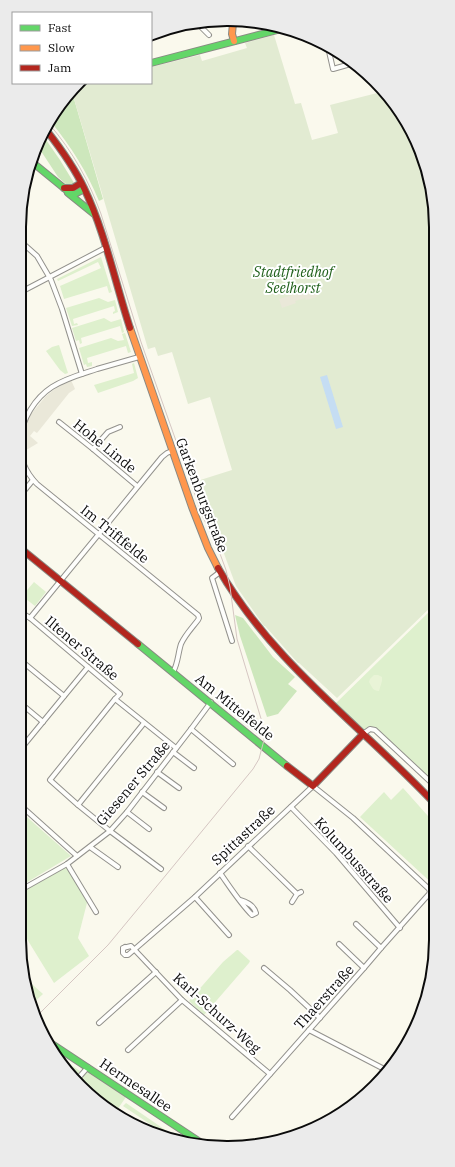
<svg xmlns="http://www.w3.org/2000/svg" width="455" height="1167" font-family="'IBM Plex Serif',serif">
<rect width="100%" height="100%" fill="#faf9ed"/>
<g fill="#def0cd">
<polygon points="101,257 112,292 109,293 107,286 64,299 60,286 101,268 98,262 58,281 57,279"/>
<polygon points="99,298 108,302 115,300 118,312 113,314 113,312 115,311 114,306 73,319 74,324 77,323 78,325 72,326 66,308"/>
<polygon points="104,318 111,322 121,319 124,332 122,333 120,326 81,338 82,343 80,344 79,340 76,341 72,328"/>
<polygon points="125,333 131,352 128,353 126,346 87,358 88,363 92,362 92,366 87,367 86,364 84,365 79,348 111,338 118,341 124,340 122,334"/>
<polygon points="59,345 68,373 65,374 60,370 46,351 52,347"/>
<polygon points="134,363 138,378 133,381 98,393 94,385 134,373 132,364"/>
<polygon points="34,582 46,592 35,606 22,596"/>
<polygon points="432,609 434,611 435,610 436,787 372,729 363,734 333,706"/>
<polygon points="403,788 436,825 436,887 360,817 384,792 391,800"/>
<polygon points="19,810 71,856 19,887"/>
<polygon points="67,864 88,899 78,938 89,956 54,983 19,926 19,891"/>
<polygon points="237,950 238,950 250,961 249,963 204,1015 189,1001 223,962"/>
<polygon points="25,978 43,994 30,1006"/>
<polygon points="60,1058 83,1073 88,1067 128,1094 115,1113 102,1102 80,1077 75,1081 71,1077"/>
<polygon points="126,1103 180,1140 165,1134 123,1106"/>
</g>
<g fill="#cde7bc">
<path d="M72,92L103,199L99,201C86,170 72,148 51,122L62,100Z"/>
<polygon points="44,137 60,160 74,183 73,185 68,186 58,177 39,148"/>
<polygon points="235,615 243,618 273,657 295,677 288,684 297,691 278,714 267,717 240,636"/>
</g>
<polygon fill="#e2ebd2" points="274,35 295,104 301,103 312,140 338,133 330,105 385,91 420,148 434,200 435,603 337,698 299,663 298,663 265,626 264,626 236,586 223,551 194,482 232,470 210,397 188,404 172,352 158,356 155,347 148,349 72,92 80,85 88,83 151,83 151,67 200,55 202,61 247,48 245,43"/>
<path fill="#e9f4d7" d="M374,675H378L382,677V681L379,691C373,691 372,687 369,682L370,679Z"/>
<g fill="#eae8d9">
<polygon points="314,289 317,297 306,300 305,298 295,301 296,303 282,308 279,299"/>
<polygon points="71,380 75,389 69,393 37,433 34,431 30,436 38,443 28,449 22,451 24,431 25,425 31,414 46,396 55,389"/>
<polygon points="254,716 258,719 261,731 261,737 243,723 247,718"/>
</g>
<polygon fill="#c5ddf3" points="327,375 343,427 336,429 320,377"/>
<g fill="none" stroke-linecap="round" stroke-linejoin="round">
<defs>
<g id="street">
<polyline points="196,22 209,35"/>
<polyline points="328,47 333,69 354,63"/>
<polyline points="19,240 37,256 51,280 62,309 82,374"/>
<polyline points="19,293 105,248"/>
<path d="M139,357C125,361 111,365 97,369C82,374 66,378 52,387C35,398 22,419 20,440C18,456 26,473 37,484L198,615L199,618L198,620C192,628 185,635 181,644C178,653 178,664 173,672"/>
<polyline points="59,422 93,449 137,486"/>
<polyline points="93,449 108,432 120,427"/>
<polyline points="19,497 33,480"/>
<polyline points="220,572 212,578 232,641"/>
<polyline points="19,611 30,618 120,694 115,699 176,748"/>
<polyline points="30,618 162,457 167,453 172,451"/>
<polyline points="19,659 64,696"/>
<polyline points="115,699 50,780 78,805 110,831 161,869"/>
<polyline points="19,702 43,722"/>
<polyline points="191,729 233,764"/>
<polyline points="363,734 370,729 375,730 436,787"/>
<polyline points="19,751 88,667"/>
<polyline points="173,752 194,768"/>
<polyline points="157,772 179,788"/>
<polyline points="142,792 164,808"/>
<polyline points="19,804 77,856"/>
<polyline points="78,805 144,723"/>
<polyline points="291,807 336,853 400,928"/>
<polyline points="127,812 149,829"/>
<polyline points="248,846 297,894 301,892"/>
<polyline points="90,847 118,867"/>
<polyline points="67,864 96,912"/>
<path d="M220,873C230,887 240,903 252,915L256,913C254,905 247,902 240,900"/>
<polyline points="19,891 67,864 110,831 127,812 191,729 211,702"/>
<polyline points="195,897 229,935"/>
<polyline points="292,902 297,894"/>
<polyline points="356,924 381,948"/>
<polyline points="339,944 364,968"/>
<polyline points="125,947 123,949 123,953 125,955 128,955 195,897 313,786 353,818 429,889 430,892 429,894 381,948 364,968 232,1117"/>
<polyline points="123,948 131,946 182,1000 270,1074"/>
<polyline points="264,968 290,990 320,1018"/>
<polyline points="99,1023 156,972"/>
<polyline points="309,1030 388,1071"/>
<polyline points="128,1050 182,1000"/>
<polyline points="75,1081 81,1075 88,1067"/>
</g>
<g id="fast">
<polyline points="151,63 285,28"/>
<polyline points="32,162 70,193 75,194 84,189"/>
<polyline points="68,193 94,214"/>
<polyline points="138,644 287,766"/>
<polyline points="52,1044 206,1146"/>
</g>
<g id="slow">
<polyline points="233,23 232,34 234,41"/>
<polyline points="130,328 192,507 208,548 218,568"/>
</g>
<g id="jam">
<path d="M47,131C61,149 74,167 84,188C105,232 115,282 130,328"/>
<polyline points="64,188 73,188 81,183"/>
<polyline points="19,547 138,644"/>
<path d="M218,568C273,664 362,726 436,805"/>
<polyline points="287,766 313,786 363,734"/>
</g>
</defs>
<use href="#street" stroke="#93928d" stroke-width="6"/>
<use href="#fast" stroke="#898983" stroke-width="8"/>
<use href="#slow" stroke="#898983" stroke-width="8"/>
<use href="#jam" stroke="#898983" stroke-width="8"/>
<use href="#street" stroke="#fefefc" stroke-width="4"/>
<use href="#fast" stroke="#63d668" stroke-width="6"/>
<use href="#slow" stroke="#ff974d" stroke-width="6"/>
<use href="#jam" stroke="#b3261e" stroke-width="6"/>
<path stroke="#d5c6c2" stroke-width="1" d="M36,1017L108,945L166,875L253,769L259,759L260,755L264,740V731L262,722L237,639L230,587L226,570L219,551L203,517L141,342L101,214C89,181 73,152 50,125"/>
</g>
<g text-anchor="middle" dominant-baseline="central" stroke-width="4" stroke-linejoin="round" paint-order="stroke">
<g font-size="14" font-style="italic" fill="#21611c" stroke="#fff">
<text x="293" y="272">Stadtfriedhof<tspan x="293" dy="16">Seelhorst</tspan></text>
</g>
<g font-size="14" fill="#0b0b0b" stroke="#fff">
<text transform="translate(105 446) rotate(39)">Hohe Linde</text>
<text transform="translate(202 495) rotate(69)">Garkenburgstraße</text>
<text transform="translate(115 534) rotate(39)">Im Triftfelde</text>
<text transform="translate(82 648) rotate(40)">Iltener Straße</text>
<text transform="translate(235 707) rotate(39)">Am Mittelfelde</text>
<text transform="translate(133 783) rotate(-50)">Giesener Straße</text>
<text transform="translate(243 835) rotate(-43)">Spittastraße</text>
<text transform="translate(354 860) rotate(48)">Kolumbusstraße</text>
<text transform="translate(324 997) rotate(-48)">Thaerstraße</text>
<text transform="translate(217 1013) rotate(42)">Karl-Schurz-Weg</text>
<text transform="translate(136 1085) rotate(34)">Hermesallee</text>
</g>
</g>
<path d="M0 0H455V1167H0ZM227 26H228A201 201 0 0 1 429 227V940A201 201 0 0 1 228 1141H227A201 201 0 0 1 26 940V227A201 201 0 0 1 227 26Z" fill="#ebebeb" fill-rule="evenodd"/>
<path fill="none" stroke="#0b0b0b" stroke-width="2" d="M227 26H228A201 201 0 0 1 429 227V940A201 201 0 0 1 228 1141H227A201 201 0 0 1 26 940V227A201 201 0 0 1 227 26Z"/>
<rect x="12" y="12" width="140" height="72" fill="#ffffff" stroke="#9d9d9d"/>
<rect x="20" y="25" width="20" height="6" fill="#63d668" stroke="#9d9d9d"/>
<text x="48" y="32" font-size="12" fill="#0b0b0b">Fast</text>
<rect x="20" y="45" width="20" height="6" fill="#ff974d" stroke="#9d9d9d"/>
<text x="48" y="52" font-size="12" fill="#0b0b0b">Slow</text>
<rect x="20" y="65" width="20" height="6" fill="#b3261e" stroke="#9d9d9d"/>
<text x="48" y="72" font-size="12" fill="#0b0b0b">Jam</text>
</svg>
